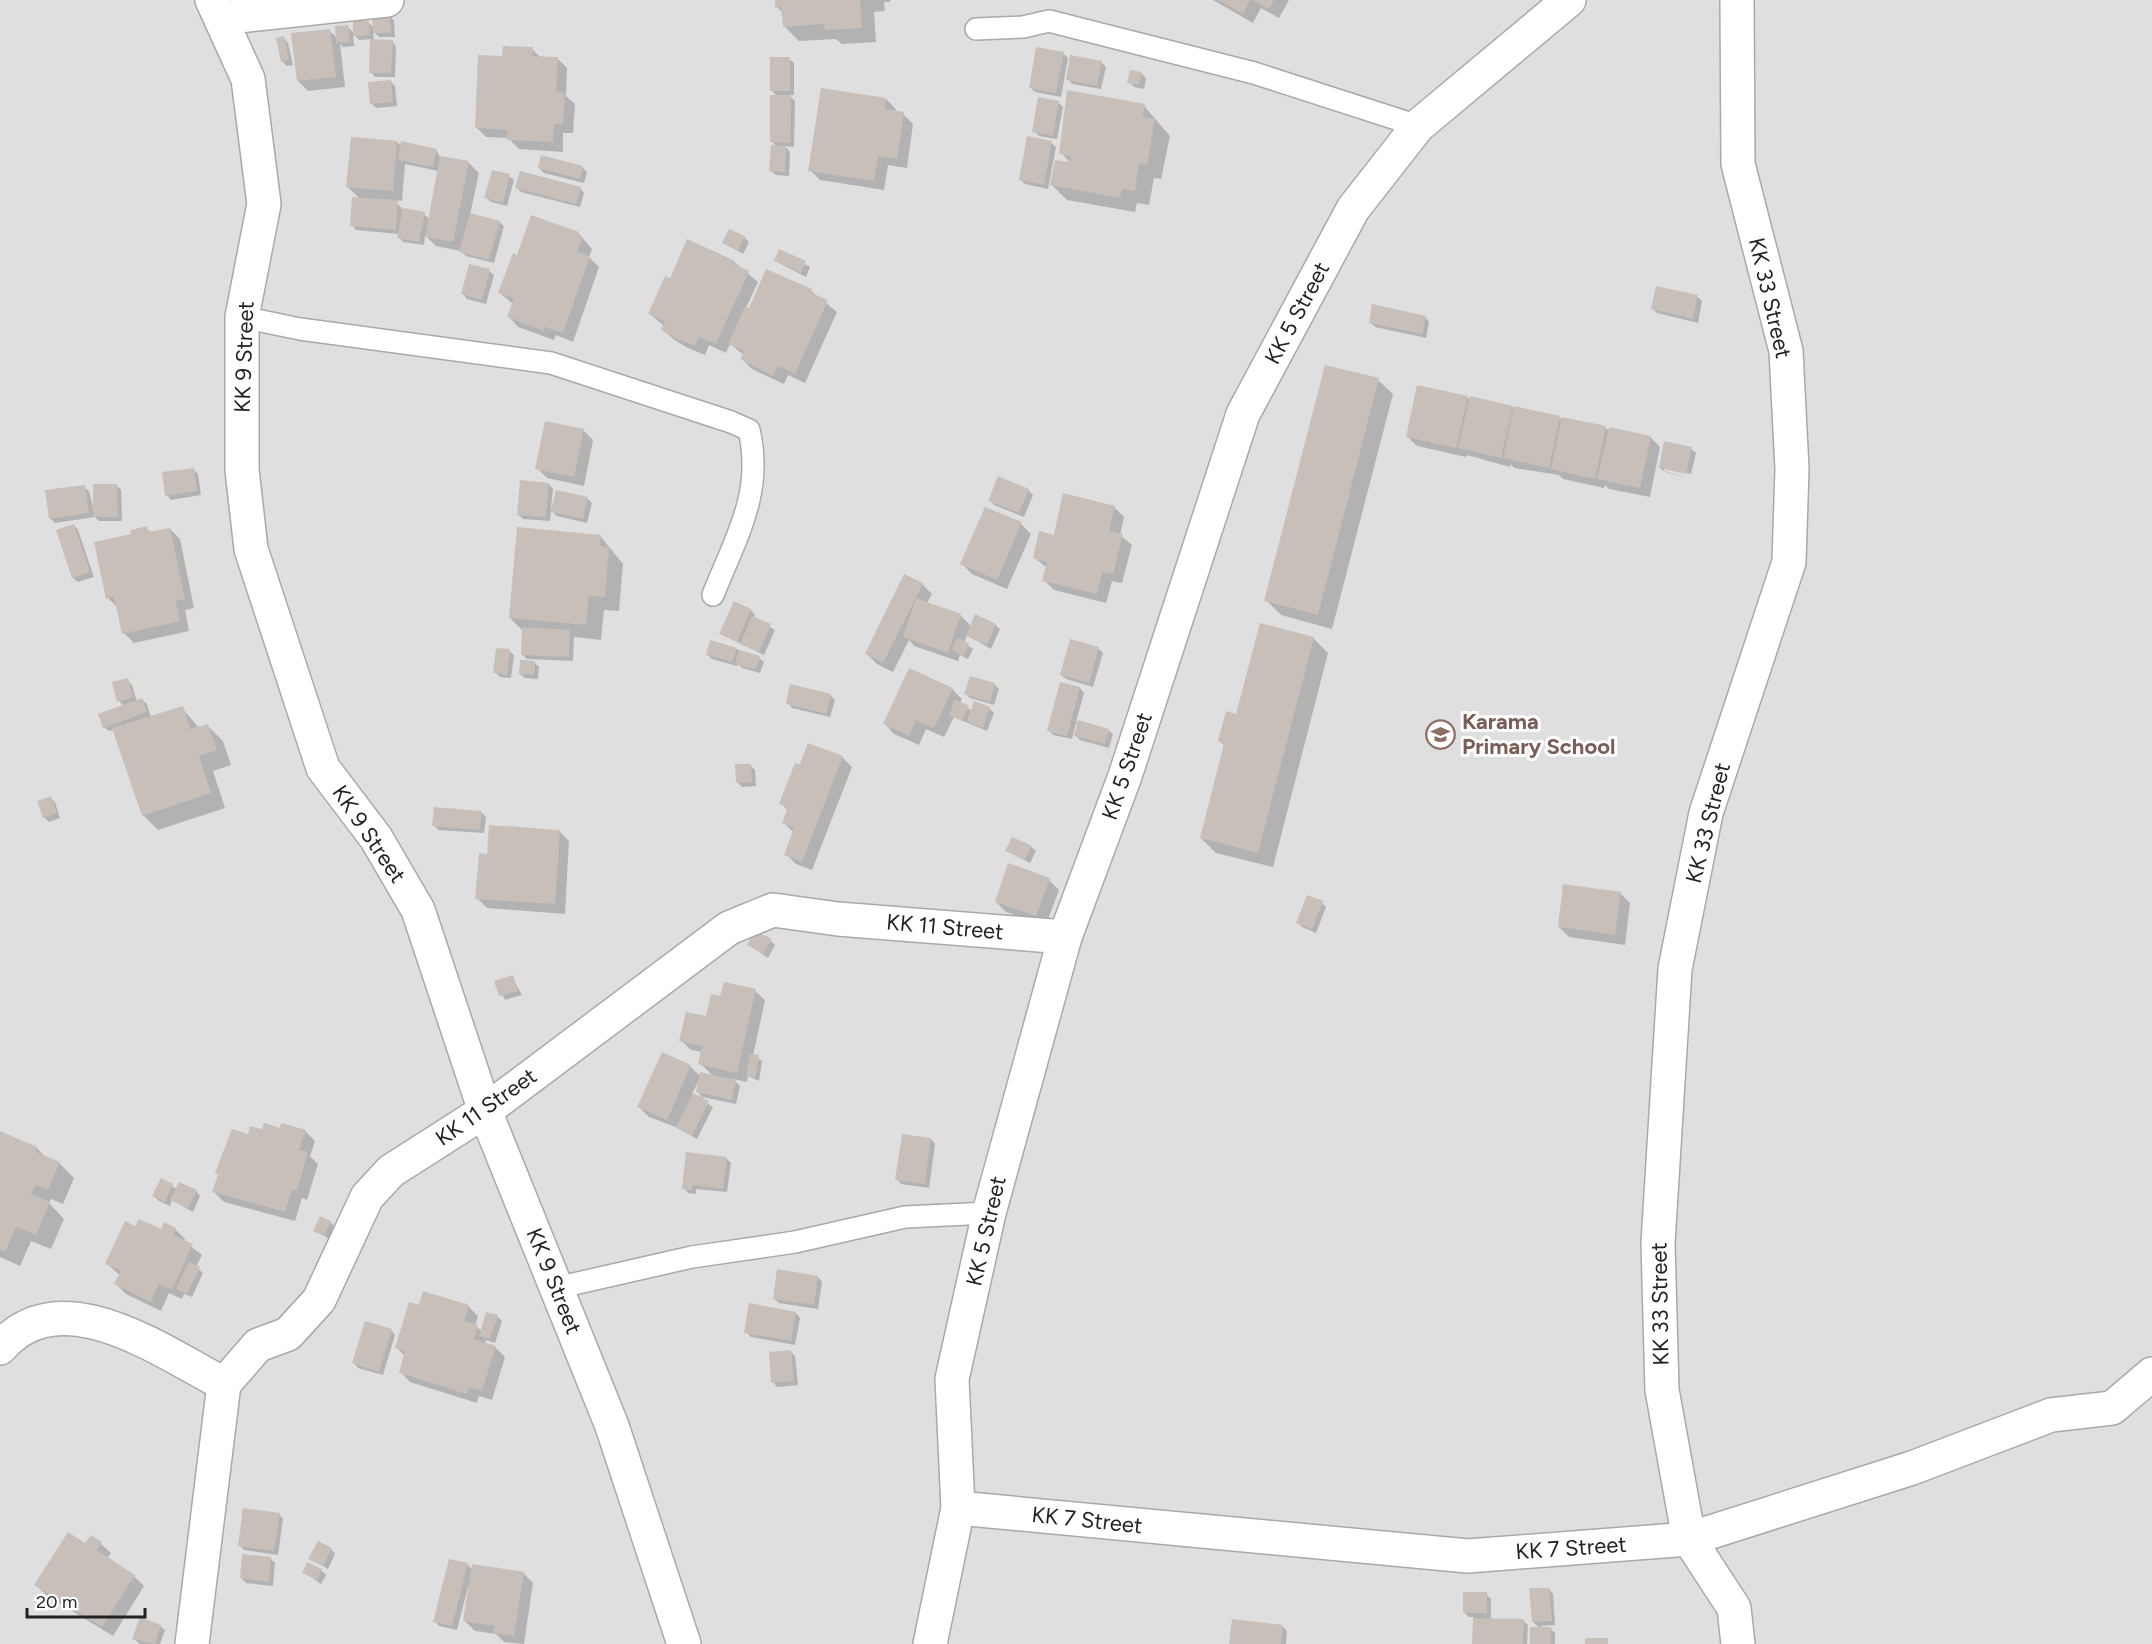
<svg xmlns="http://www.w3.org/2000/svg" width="2152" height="1644" font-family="Figtree,sans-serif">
<rect width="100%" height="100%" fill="#f2efe9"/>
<rect fill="#e0dfdf" x="0" y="0" width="2152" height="1644"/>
<g fill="#0003" fill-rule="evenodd">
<polygon points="776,0 890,0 890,2 884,2 885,11 874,12 876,42 842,44 836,39 799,41 784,26 783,13 777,7"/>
<polygon points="1213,0 1289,0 1279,18 1261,8 1253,23"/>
<polygon points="390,16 394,21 395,37 379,37 373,31 374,41 392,41 396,46 395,77 375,77 371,72 372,39 359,40 353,33 354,46 343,47 340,44 345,87 308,91 298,81 329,30 338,39 348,27 355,34 369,23 374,28"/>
<polygon points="284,38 288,43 293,65 287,66 282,61"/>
<polygon points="532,49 541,58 557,58 567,68 566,96 575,104 573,133 563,133 563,152 519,149 508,138 486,137 476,127 504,58"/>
<polygon points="1063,53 1068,58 1061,97 1035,92 1030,87"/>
<polygon points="789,59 794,63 794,95 789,95 795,101 794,147 785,146 790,152 789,176 776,175 771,171 777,147 772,141 777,96 771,90"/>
<polygon points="1101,62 1106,67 1101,89 1072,84 1068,79"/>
<polygon points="1141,73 1146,78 1144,89 1134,87 1129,82"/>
<polygon points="391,82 395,86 397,106 376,108 371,103"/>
<polygon points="886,99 896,109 895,112 903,114 913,124 907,168 888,165 884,190 820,180 810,170"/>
<polygon points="1058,102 1063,107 1057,139 1039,136 1034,131"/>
<polygon points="1144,106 1170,136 1161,179 1154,178 1149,205 1137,203 1135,212 1067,200 1052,185 1072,164 1061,153"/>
<path d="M397,142L402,147L436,150L440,157L469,163L479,173L470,215L499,222L504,226L494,263L466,256L461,251L436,246L425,235L424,245L403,242L399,237V234L356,230L352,225L360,199L348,187ZM405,164L438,171L429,219L424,214L402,209L395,200L402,201Z"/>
<polygon points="1051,143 1056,147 1048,189 1025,184 1020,179"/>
<polygon points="582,167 587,172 584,183 544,173 539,168"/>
<polygon points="509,176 514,180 507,206 491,202 486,198"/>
<polygon points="516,187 580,188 584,193 580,207 521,192"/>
<polygon points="578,233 592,249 589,257 599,267 573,342 556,335 554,340 518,327 509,317 513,304 500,293 518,256"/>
<polygon points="744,237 749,242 743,254 724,243"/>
<polygon points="780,251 810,267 806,277 775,261"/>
<polygon points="733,261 758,282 746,308 750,310 811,291 837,312 805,383 788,375 784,384 752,369 742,359 744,355 730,344 726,353 709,345 705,355 688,348 673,339 663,329 664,326 650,314 670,280"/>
<polygon points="489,271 494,275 486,304 467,299 463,294"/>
<polygon points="1657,287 1698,297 1702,301 1698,323 1657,313 1653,309"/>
<polygon points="1425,317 1429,322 1426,338 1375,327 1370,322"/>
<polygon points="1378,380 1393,394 1332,629 1281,615 1266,600"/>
<polygon points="1467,397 1470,400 1560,418 1563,421 1605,427 1609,431 1650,437 1660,447 1650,497 1609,489 1605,485 1604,488 1563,479 1559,475 1514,468 1511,464 1510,467 1467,455 1466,457 1417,446 1407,436"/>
<polygon points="583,430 593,440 584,486 547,478 537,468"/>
<polygon points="1691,449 1696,453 1691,474 1664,468 1664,471 1690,478 1665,472 1660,468"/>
<polygon points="193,469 198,474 201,495 171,500 167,495"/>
<polygon points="549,484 553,489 551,508 588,499 592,503 587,523 557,516 551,510 550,521 523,519 518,514"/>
<polygon points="117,486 121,490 122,521 99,521 95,517 55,523 50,518 84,487 89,491 95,515"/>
<polygon points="1028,490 1033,495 1024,517 994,505 990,501"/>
<polygon points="1114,507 1124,517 1120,535 1132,545 1122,583 1112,581 1106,603 1054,590 1044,580 1047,568 1035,558 1055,536"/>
<polygon points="1021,524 1031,534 1007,589 972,574 962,564"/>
<polygon points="74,525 78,530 94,577 78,582 73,578 58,531"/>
<polygon points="146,528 151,533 170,529 180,539 194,608 185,610 189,631 134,643 124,633 118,608 108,598 133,535"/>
<polygon points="601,537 623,564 619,611 604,610 601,640 574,637 573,661 527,659 522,654 523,631 510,618"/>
<polygon points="922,584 932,594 927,603 960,615 971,626 995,625 1000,629 991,649 967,635 964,643 973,649 968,659 960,655 958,661 914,646 909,640 893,672 877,664 867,654"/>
<polygon points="735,603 751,610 755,615 754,618 775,630 764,655 721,634"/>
<polygon points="1313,638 1328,653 1273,867 1216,853 1201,838 1225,746 1219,741 1237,716"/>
<polygon points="1098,648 1103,653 1093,687 1066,679 1061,675"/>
<polygon points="736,649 759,658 764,662 760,673 742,668 738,664 737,666 712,659 708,655"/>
<polygon points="509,651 514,655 511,678 500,677 495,672"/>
<polygon points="534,662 539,667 538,679 525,678 520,674"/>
<polygon points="127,680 132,685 137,702 142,700 147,704 151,718 182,708 199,728 208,726 223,741 231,765 213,771 225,808 158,830 143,815 114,730 109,731 104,727 124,706 119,701"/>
<polygon points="1061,683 1080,688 1084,693 1076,722 1108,730 1113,734 1109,748 1080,740 1076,736 1079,724 1076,723 1072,739 1053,735 1049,730"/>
<polygon points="994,684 999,689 994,705 970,698 966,694"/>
<polygon points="952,689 962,699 960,703 972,711 989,708 994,713 987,731 954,717 944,737 926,729 919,745 894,734 885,724"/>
<polygon points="830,695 835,700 830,717 792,708 788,703"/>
<polygon points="842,757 852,767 812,870 796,864 786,854 794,833 784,823 788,811 781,803 800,766"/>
<polygon points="750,765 755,770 756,786 742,787 737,782"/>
<polygon points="50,798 55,802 60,818 49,822 44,817"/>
<polygon points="481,812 486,817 484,833 438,830 434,825"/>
<polygon points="559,831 569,841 565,914 487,908 477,898 488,855"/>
<polygon points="1031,847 1036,851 1030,863 1007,851"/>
<polygon points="1049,880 1059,890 1046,925 1006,912 996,902"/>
<polygon points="1620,893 1630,903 1625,945 1569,937 1559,927"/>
<polygon points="1322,903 1326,907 1316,933 1302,927 1297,922"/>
<polygon points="771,941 775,945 768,958 749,945"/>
<polygon points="512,977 522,995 505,1000 496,982"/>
<polygon points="755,991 765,1000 753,1056 762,1061 759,1081 748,1076 747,1082 733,1079 740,1086 736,1104 702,1097 698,1092 699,1080 692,1094 713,1107 697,1139 678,1128 649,1117 639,1107 690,1066 701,1077 713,1076 700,1063 702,1052 691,1050 681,1040 707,1018 722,998"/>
<polygon points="281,1130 305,1131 315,1141 310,1156 318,1164 307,1200 302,1198 295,1221 224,1202 214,1192 249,1136"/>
<polygon points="0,1132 37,1148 45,1157 59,1163 74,1178 63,1204 51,1199 49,1203 64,1219 51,1249 31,1241 20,1266 0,1257"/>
<polygon points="931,1139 935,1144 929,1188 901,1184 897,1179"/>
<polygon points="726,1158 731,1163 727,1192 696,1189 696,1194 688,1193 684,1188"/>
<polygon points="161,1180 177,1189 196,1191 200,1196 193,1212 172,1200 170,1206 159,1201 154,1196"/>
<polygon points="330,1222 335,1227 329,1239 315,1230"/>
<polygon points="136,1228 162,1231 175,1229 185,1239 184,1241 202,1255 196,1267 203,1273 192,1297 184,1294 182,1299 169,1293 161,1311 126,1294 116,1284 120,1275 107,1264"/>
<polygon points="818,1277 822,1282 818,1309 779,1303 774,1298"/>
<polygon points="468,1306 478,1316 475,1326 482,1331 497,1316 502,1321 495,1343 486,1340 485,1344 495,1347 505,1357 492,1400 479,1396 477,1403 410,1382 401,1372 405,1356 397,1348 420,1307"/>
<polygon points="796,1313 800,1318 795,1345 751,1337 746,1332"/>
<polygon points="391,1330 395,1335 383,1375 358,1368 354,1363"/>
<polygon points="790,1351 795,1356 798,1385 777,1387 773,1382"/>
<polygon points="279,1514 283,1519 278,1555 244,1550 240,1545"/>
<polygon points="101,1544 111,1553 107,1559 134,1576 144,1586 113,1636 46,1595 36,1585 86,1546"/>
<polygon points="331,1549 335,1554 328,1569 310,1559"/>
<polygon points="270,1558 275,1563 273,1586 246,1583 241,1578"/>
<polygon points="468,1565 472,1570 523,1573 533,1583 524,1644 504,1642 496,1634 475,1631 465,1621 470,1587 468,1587 457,1630 439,1626 435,1621"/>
<polygon points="321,1570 326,1575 321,1584 304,1572"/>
<polygon points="1549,1589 1553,1594 1555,1625 1541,1626 1541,1628 1550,1628 1555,1633 1555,1644 1532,1644 1540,1628 1533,1622"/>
<polygon points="1486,1594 1491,1599 1491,1620 1523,1621 1528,1625 1527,1644 1473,1644 1474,1617 1469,1617 1465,1613"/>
<polygon points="160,1626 165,1630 160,1644 140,1644 134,1639"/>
<polygon points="1283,1627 1287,1631 1286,1644 1231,1644"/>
</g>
<g fill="#c7bfb8">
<polygon points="775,0 860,0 862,28 825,30 824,24 783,27 781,7 775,7"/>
<polygon points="1218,0 1250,0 1243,14"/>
<polygon points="1252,0 1274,0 1269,9"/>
<polygon points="372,15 390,15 391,33 373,33"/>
<polygon points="353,21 369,21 370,35 353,36"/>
<polygon points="348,25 350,42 336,43 335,26"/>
<polygon points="330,29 336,77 297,81 291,33"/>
<polygon points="284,36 289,60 281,62 276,38"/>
<polygon points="370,39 393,40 391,73 369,73"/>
<polygon points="503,46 533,47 532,56 558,57 556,92 565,93 563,124 554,124 553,142 507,140 507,130 475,128 478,55 502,56"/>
<polygon points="1036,47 1064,52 1056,93 1029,88"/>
<polygon points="1070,55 1102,61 1097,86 1066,80"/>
<rect x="770" y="57" width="20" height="34"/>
<polygon points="1130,70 1142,72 1139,85 1127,83"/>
<polygon points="391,80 393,102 370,104 368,82"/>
<polygon points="821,88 886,98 885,109 904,112 897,159 878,156 874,181 808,171"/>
<polygon points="1067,90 1145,104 1143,117 1155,119 1147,165 1139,163 1135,191 1122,189 1120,198 1050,185 1055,160 1070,162 1071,156 1059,154"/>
<polygon points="770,95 791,95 790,143 770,142"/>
<polygon points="1038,97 1059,101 1053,136 1032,132"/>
<polygon points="1027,136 1052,141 1044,185 1019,180"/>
<polygon points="351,137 397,141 393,191 346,187"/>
<polygon points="401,141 437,149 433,167 398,160"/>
<polygon points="771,145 786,146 785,172 769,171"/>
<polygon points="541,155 583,166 580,179 538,168"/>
<polygon points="440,156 469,161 453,242 425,237"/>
<polygon points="492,170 510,174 503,203 484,198"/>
<polygon points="520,171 581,187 576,204 515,188"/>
<polygon points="352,197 398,200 396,230 350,226"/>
<polygon points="403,208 425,212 419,242 397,238"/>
<polygon points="470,213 500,221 489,260 459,252"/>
<polygon points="531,215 579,232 578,236 583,237 577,252 590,256 563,333 545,327 544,331 507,317 514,298 498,293 513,253 517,255"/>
<polygon points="729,229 745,236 738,251 722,243"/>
<polygon points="687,239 733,260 732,263 749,271 716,344 699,337 695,346 677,339 661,330 665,321 648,314 665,276 670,278"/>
<polygon points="779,249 806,261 801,273 774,261"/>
<polygon points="469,264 490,269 482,300 461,294"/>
<polygon points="766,269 812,289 811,293 828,300 795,374 778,366 773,376 740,359 744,351 728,344 745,306 749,308"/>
<polygon points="1656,286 1698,295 1693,319 1651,309"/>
<polygon points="1372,304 1426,316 1422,334 1369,323"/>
<polygon points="1325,365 1379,378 1318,615 1264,601"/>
<polygon points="1417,385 1468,396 1456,448 1406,437"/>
<polygon points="1470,396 1513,406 1501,458 1458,448"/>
<polygon points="1514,406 1560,416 1549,468 1503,458"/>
<polygon points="1562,417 1606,426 1595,479 1551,469"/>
<polygon points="545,421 584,429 574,477 535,469"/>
<polygon points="1609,427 1651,436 1640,488 1597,479"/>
<polygon points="1664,441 1692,447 1686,474 1659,468"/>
<polygon points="194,468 197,491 165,496 162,472"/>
<polygon points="998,476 1029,489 1019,513 988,501"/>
<polygon points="520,480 549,483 546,517 517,515"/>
<polygon points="93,484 117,484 118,517 93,517"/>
<polygon points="85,485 89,513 49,519 45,490"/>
<polygon points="556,490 588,497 583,519 551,512"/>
<polygon points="1063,493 1115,506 1109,531 1123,534 1113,574 1102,572 1097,594 1042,581 1047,562 1033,558 1039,531 1054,535"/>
<polygon points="985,507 1022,522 997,580 960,564"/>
<polygon points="74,524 90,572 72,578 56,530"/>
<polygon points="147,526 148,532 170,528 185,599 176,601 180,621 122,634 114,597 106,599 94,542 131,534 131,530"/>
<polygon points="517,527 601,535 600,546 609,547 605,597 589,596 586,625 509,618"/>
<polygon points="904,574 923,583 883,663 865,654"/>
<polygon points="916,598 961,614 948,653 903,637"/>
<polygon points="734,601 751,609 737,642 719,634"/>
<polygon points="975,614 996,624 987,645 966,636"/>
<polygon points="752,616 771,624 759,652 740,644"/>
<polygon points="1260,623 1314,637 1258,853 1200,838 1224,744 1218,741 1226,711 1236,714"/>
<polygon points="522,627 570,630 569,657 521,655"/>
<polygon points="957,638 969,643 964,656 952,650"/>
<polygon points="1070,639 1099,647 1089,683 1060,675"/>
<polygon points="710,640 737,648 732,662 706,655"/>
<polygon points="496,648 510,649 507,675 493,673"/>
<polygon points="739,650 760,656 756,670 735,664"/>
<polygon points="520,660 535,661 534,675 519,674"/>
<polygon points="909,668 953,688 934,728 916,720 909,736 883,724"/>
<polygon points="970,676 995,683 990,702 964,694"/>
<polygon points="128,678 133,697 117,702 112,682"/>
<polygon points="1060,682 1080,687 1067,736 1047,731"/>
<polygon points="790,684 831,694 826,714 786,704"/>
<polygon points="142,698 147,712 103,728 98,714"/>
<polygon points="955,699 969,706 962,721 949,715"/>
<polygon points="974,701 990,707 983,728 967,721"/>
<polygon points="183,706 190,729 208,724 217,750 199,756 211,793 142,816 112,728"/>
<polygon points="1078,720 1109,729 1105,744 1074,736"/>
<polygon points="808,743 843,756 802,862 784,855 794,828 782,823 788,807 779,804 795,763 800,764"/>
<polygon points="735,764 751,764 752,782 736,783"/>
<polygon points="51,796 57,813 43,818 37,801"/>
<polygon points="434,807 482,811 480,830 432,826"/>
<polygon points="489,825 560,830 555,904 475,899 479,853 487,854"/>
<polygon points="1012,837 1032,846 1025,860 1005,851"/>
<polygon points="1008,863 1050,878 1036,916 995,902"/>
<polygon points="1563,884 1621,892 1615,935 1558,927"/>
<polygon points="1307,895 1323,901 1312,929 1296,923"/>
<polygon points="755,931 772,939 763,954 747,945"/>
<polygon points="513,975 518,991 499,996 494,981"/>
<polygon points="724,982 756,989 737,1073 698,1064 702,1046 679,1041 686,1012 706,1016 711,994 720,996"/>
<polygon points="662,1052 691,1065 667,1120 637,1107"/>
<polygon points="750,1054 759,1055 755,1078 746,1076"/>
<polygon points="700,1072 736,1080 732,1100 696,1092"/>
<polygon points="693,1093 709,1101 692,1136 676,1128"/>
<polygon points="264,1123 280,1128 281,1123 306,1130 299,1150 308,1152 297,1191 292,1189 285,1212 212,1192 218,1175 215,1173 232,1129 248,1134 250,1126 262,1129"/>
<polygon points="0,1131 37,1147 36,1152 60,1162 48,1190 36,1185 31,1194 50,1202 36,1235 16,1227 5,1252 0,1249"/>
<polygon points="902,1134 931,1138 925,1184 895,1180"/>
<polygon points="686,1152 727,1157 723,1189 692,1185 692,1190 682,1189"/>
<polygon points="161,1178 173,1184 165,1202 152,1196"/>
<polygon points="179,1182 197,1190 188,1208 170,1200"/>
<polygon points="320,1216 331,1221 324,1236 313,1231"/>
<polygon points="139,1219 161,1229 164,1222 176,1228 173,1235 193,1244 172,1290 159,1284 151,1302 114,1284 121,1271 105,1264 125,1221 135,1226"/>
<polygon points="189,1262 200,1267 187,1294 176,1289"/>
<polygon points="777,1269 818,1276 814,1305 773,1299"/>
<polygon points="423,1291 469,1305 464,1321 478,1325 474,1339 496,1346 482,1391 469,1387 467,1394 399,1373 405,1351 395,1348 409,1302 419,1305"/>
<polygon points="749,1303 796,1312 791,1341 744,1333"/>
<polygon points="486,1312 498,1315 490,1339 479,1336"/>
<polygon points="365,1321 392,1329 379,1372 352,1363"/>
<polygon points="791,1350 794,1381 771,1383 769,1352"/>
<polygon points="243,1508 280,1513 274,1551 238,1546"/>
<polygon points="68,1532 85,1543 91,1535 102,1542 97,1550 135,1575 102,1627 34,1585"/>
<polygon points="318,1541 332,1548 323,1566 308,1559"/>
<polygon points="242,1554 271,1557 269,1582 240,1578"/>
<polygon points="449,1559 468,1563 452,1626 433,1622"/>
<polygon points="307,1562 322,1569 317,1580 302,1573"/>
<polygon points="472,1564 524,1572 514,1636 493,1633 494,1626 463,1621"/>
<polygon points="1529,1588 1549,1588 1552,1621 1532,1622"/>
<rect x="1463" y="1592" width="24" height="21"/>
<polygon points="140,1617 161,1625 155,1644 132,1639"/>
<polygon points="1473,1618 1524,1619 1523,1644 1472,1644"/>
<polygon points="1232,1619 1283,1625 1281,1644 1229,1644"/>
<rect x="1530" y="1627" width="21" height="17"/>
<rect x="1585" y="1638" width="23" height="6"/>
</g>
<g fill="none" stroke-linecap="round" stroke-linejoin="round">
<defs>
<g id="lane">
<polyline points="976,29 1023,27 1049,21 1254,73 1418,126"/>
<path d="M242,317L300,329L551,363L731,422L749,430C764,493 735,539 713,595"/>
<polyline points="556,1288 692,1257 795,1242 905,1217 989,1213"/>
</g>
<g id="street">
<polyline points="212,0 248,79 264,204 242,317 242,470 251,549 323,768 376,838 418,910 485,1111 612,1426 684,1644"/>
<polyline points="1737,0 1738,164 1786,351 1792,469 1789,562 1706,813 1675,969 1658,1243 1662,1390 1689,1539 1734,1608 1738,1644"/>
<polyline points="221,18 387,0"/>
<path d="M0,1348C60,1277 162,1352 224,1384L258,1345L288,1334L319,1300L367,1197L391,1171L485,1111L729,928L773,910L838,919L1065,937"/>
<polyline points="958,1508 1468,1556 1689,1539 1912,1468 2051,1415 2112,1408 2152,1374"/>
<polyline points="192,1644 224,1384"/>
<polyline points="930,1644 958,1508 952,1379 989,1213 1065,937 1125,776 1243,414 1353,209 1418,126 1569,0"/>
</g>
</defs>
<use href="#lane" stroke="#a9a9a9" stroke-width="24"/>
<use href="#street" stroke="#a9a9a9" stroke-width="36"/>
<use href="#lane" stroke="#fff" stroke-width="21"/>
<use href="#street" stroke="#fff" stroke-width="33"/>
</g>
<defs>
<symbol id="school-ring" viewBox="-11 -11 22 22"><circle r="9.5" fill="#fff" stroke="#8d6e63" stroke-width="1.5"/><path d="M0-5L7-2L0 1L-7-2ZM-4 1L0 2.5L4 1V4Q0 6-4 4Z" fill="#8d6e63"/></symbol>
</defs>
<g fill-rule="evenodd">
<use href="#school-ring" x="1424" y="718" width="33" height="33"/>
</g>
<g text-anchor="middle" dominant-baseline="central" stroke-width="6" stroke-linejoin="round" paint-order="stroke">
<g font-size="22" fill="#222" stroke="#fff">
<text transform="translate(1770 298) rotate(77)">KK 33 Street</text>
<text transform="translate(1297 313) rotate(-62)">KK 5 Street</text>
<text transform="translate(244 357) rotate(-88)">KK 9 Street</text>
<text transform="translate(1127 766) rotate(-71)">KK 5 Street</text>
<text transform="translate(1708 823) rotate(-76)">KK 33 Street</text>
<text transform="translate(369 834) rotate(56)">KK 9 Street</text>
<text transform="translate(945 927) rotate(5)">KK 11 Street</text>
<text transform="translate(486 1107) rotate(-35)">KK 11 Street</text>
<text transform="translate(986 1231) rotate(-77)">KK 5 Street</text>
<text transform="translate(554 1281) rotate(68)">KK 9 Street</text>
<text transform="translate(1660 1304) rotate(-91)">KK 33 Street</text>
<text transform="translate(1087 1520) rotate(6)">KK 7 Street</text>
<text transform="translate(1571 1548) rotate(-4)">KK 7 Street</text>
</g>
<g font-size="22" font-weight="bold" fill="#785e54" stroke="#fff" text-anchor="start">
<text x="1462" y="721">Karama<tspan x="1462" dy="25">Primary School</tspan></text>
</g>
</g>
<path d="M27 1608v9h118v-9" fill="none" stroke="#222222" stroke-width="3"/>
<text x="36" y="1608" font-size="18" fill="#222222" stroke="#ffffff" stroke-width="4.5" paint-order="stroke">20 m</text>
</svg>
